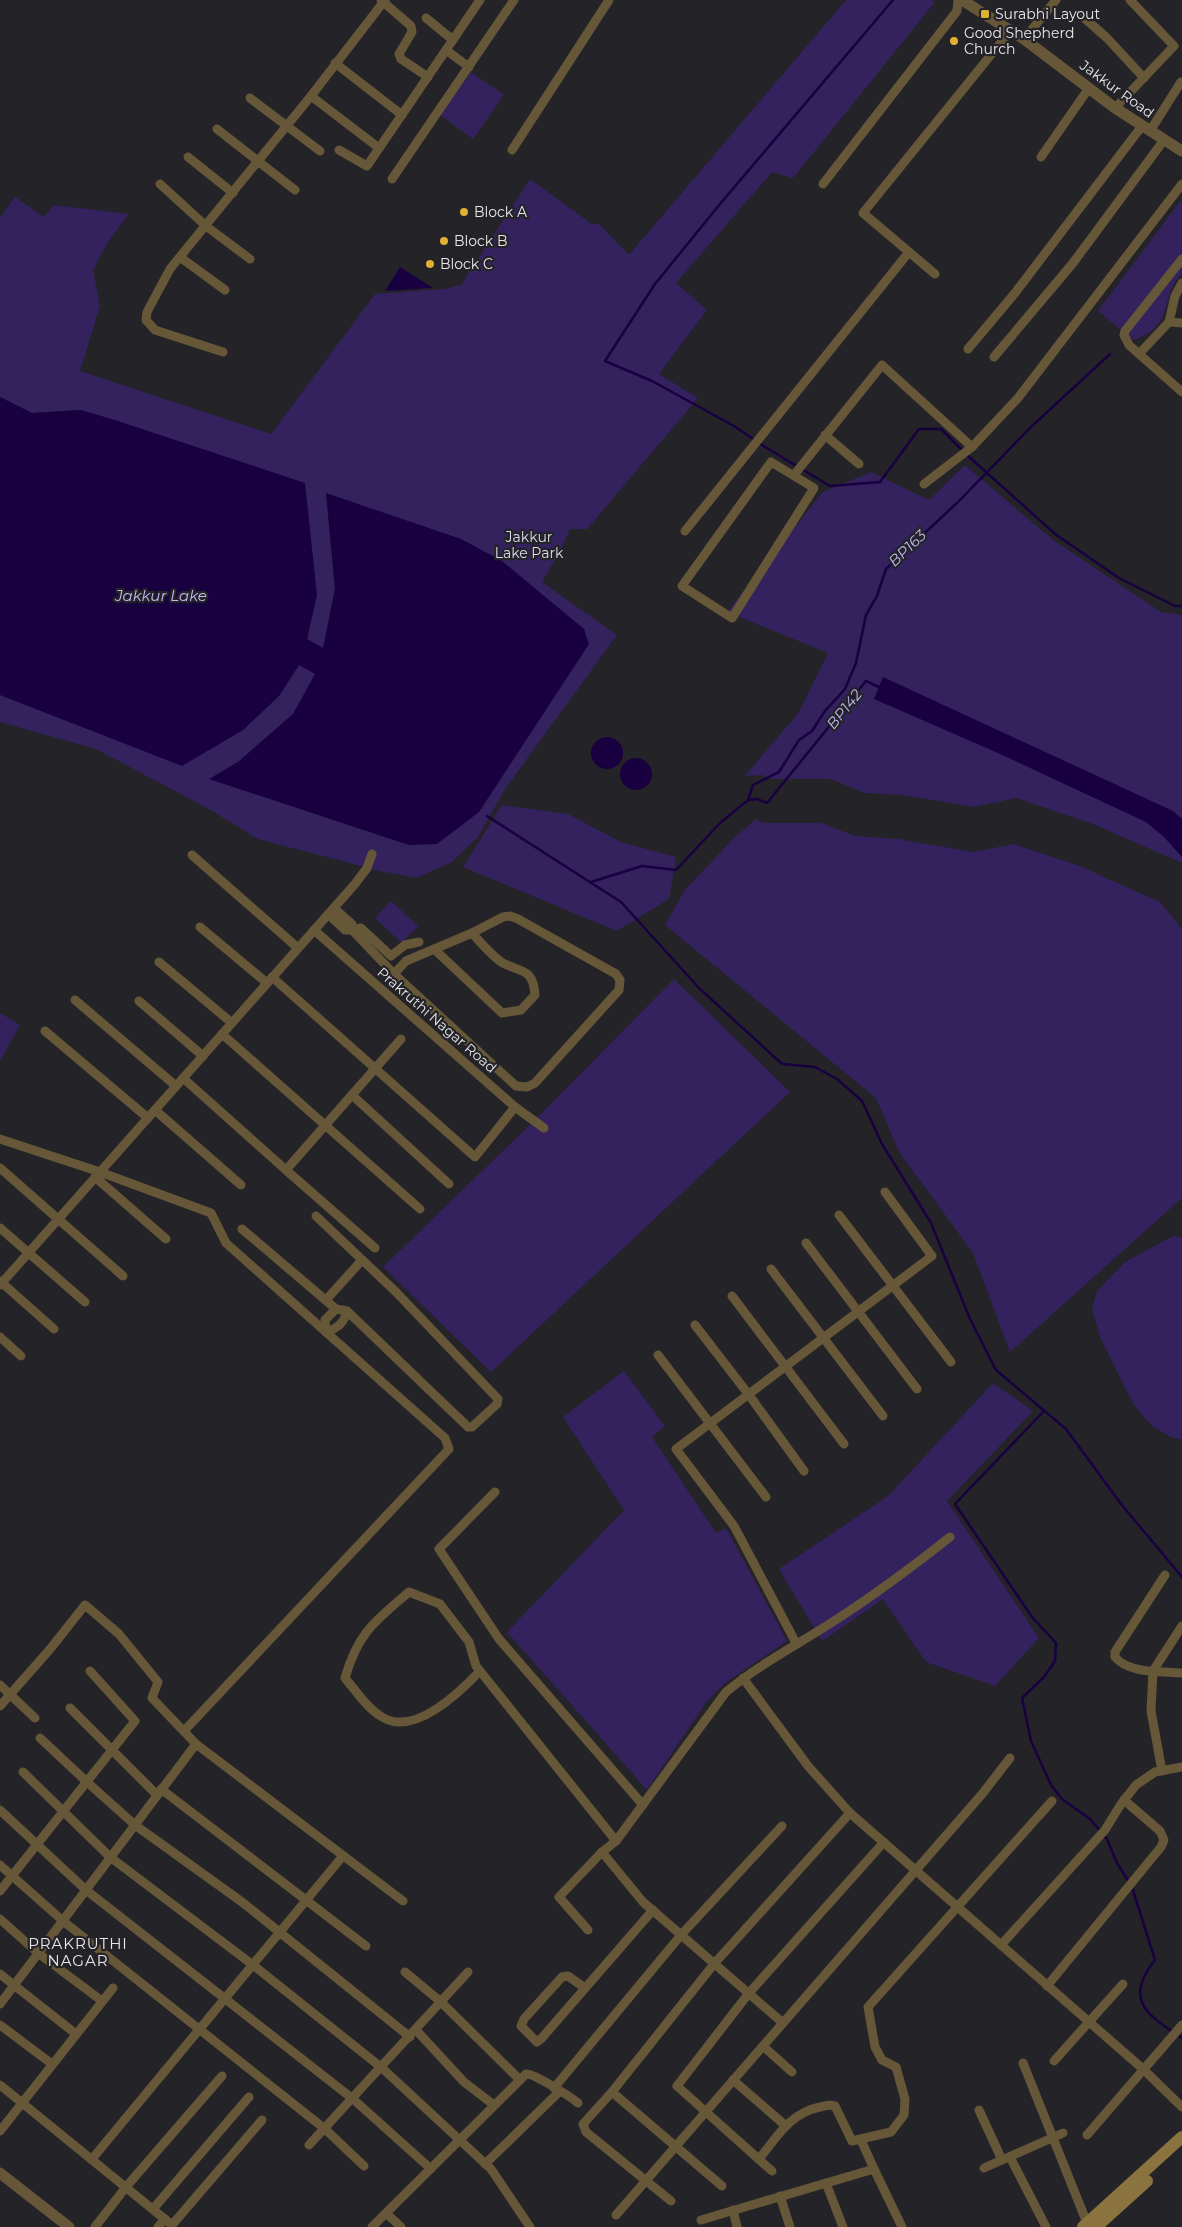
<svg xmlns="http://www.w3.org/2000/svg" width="1182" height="2227" font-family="Montserrat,sans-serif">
<rect width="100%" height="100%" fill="#242328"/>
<g fill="#33225d">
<polygon points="846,0 931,0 935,2 793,178 772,172 676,283 707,310 659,374 698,398 587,529 570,529 560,551 542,582 617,635 505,789 478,837 452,862 416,878 380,871 258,839 207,808 96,749 0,722 0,695 182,765 243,730 279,696 299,665 316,674 293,714 238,762 210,779 409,845 437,844 326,494 335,589 323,649 307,639 317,595 81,410 32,413 0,397 0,218 15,197 44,217 54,205 129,214 108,242 93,270 100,306 80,371 271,434 375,294 444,289 461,285 530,179 592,224 599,224 629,255"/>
<polygon points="471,72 504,95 473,139 440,115"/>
<path d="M1182,199V274C1158,294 1178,326 1133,340L1098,311Z"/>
<polygon points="965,465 1053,540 1161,612 1182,615 1182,863 1093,824 1016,798 974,807 903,795 865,793 831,779 771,779 762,775 745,776 799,712 828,653 727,612 823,492 871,472 929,500"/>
<polygon points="502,805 568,814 621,842 676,857 669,899 617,931 463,867"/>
<polygon points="756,819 763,823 821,823 855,836 898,839 974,852 1013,844 1077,865 1160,902 1182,929 1182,1198 1010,1352 973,1253 899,1152 876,1098 665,925 684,891 734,838"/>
<polygon points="391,901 418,926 402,943 375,918"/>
<polygon points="674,979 790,1092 491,1372 383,1267 542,1113"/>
<polygon points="0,1013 20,1025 0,1061"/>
<polygon points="1173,1236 1182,1237 1182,1440 1170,1437 1152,1426 1133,1404 1100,1337 1092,1309 1097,1291 1125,1262"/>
<polygon points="624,1371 665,1426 652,1437 716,1533 726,1528 787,1641 725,1683 707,1701 647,1790 507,1632 624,1510 563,1417"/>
<polygon points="993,1383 1033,1411 947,1501 1039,1638 995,1686 926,1662 883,1599 822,1641 779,1569 888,1496"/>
</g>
<g fill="#190040">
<polygon points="400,267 433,288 385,291"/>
<polygon points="0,397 32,413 81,410 115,420 305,483 317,595 307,639 323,648 335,589 326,493 461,539 502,561 584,629 589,644 479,812 437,844 409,845 209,779 238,762 293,714 315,674 299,665 279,696 243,730 182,766 0,695"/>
<polygon points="883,677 1173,811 1182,819 1182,857 1164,837 1146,822 998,753 874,699"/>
<circle cx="607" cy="753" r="16"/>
<circle cx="636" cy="774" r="16"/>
</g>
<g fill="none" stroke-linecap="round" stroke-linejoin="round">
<g stroke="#190040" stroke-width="2.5">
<polyline points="893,0 720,204 655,284 605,361 652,381 734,426 765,447 830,486 880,482 919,429 941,429 963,451"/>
<polyline points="967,455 1055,534 1119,578 1175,606 1182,606"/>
<polyline points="748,800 753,785 779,772 799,740 812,731 825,711 845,689 856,663 866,615 877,596 886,569 958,502 1030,428 1110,354"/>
<polyline points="487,816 621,902 699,988 782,1064 815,1067 837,1079 862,1101 882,1144 931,1223 970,1319 996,1370 1066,1429 1121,1504 1182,1577"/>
<polyline points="591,882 642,866 676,870 720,823 748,800 757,799 767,803 866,681 881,688"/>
<polyline points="1044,1411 955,1504 1032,1617 1056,1643 1055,1661 1044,1677 1022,1698 1031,1741 1051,1785 1062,1799 1090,1819 1107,1839 1117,1863 1129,1882"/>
<path d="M1132,1887L1155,1960C1123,2000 1147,2015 1182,2038"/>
</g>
<g stroke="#655737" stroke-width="9">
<polyline points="381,0 411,26 412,32 399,54 401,59 428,77"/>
<polyline points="1082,16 1107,38 1144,78"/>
<polyline points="426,18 453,40"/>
<polyline points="1024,39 1056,0"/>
<polyline points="446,50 469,67"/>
<polyline points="335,63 402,115"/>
<polyline points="311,96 379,148"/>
<polyline points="250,98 320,151"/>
<polyline points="1115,108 1174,46 1130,0"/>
<polyline points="217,129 295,190"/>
<polyline points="1150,131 1181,82"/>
<polyline points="339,150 367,166 480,0"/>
<polyline points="512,150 609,0"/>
<polyline points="188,157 233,193"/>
<polyline points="1041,157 1089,88"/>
<polyline points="392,179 514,0"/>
<polyline points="160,184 206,226 250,259"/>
<polyline points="823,184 957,11 958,0"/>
<polyline points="180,257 225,290"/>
<polyline points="935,274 863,213 1011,30"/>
<polyline points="1182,283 1175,296 1169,322 1139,354 1182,392"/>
<polyline points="1169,322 1182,323"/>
<polyline points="968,349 1015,293 1142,126"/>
<polyline points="223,352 155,330 146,320 147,312 170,269 311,96 385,0"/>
<polyline points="1139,354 1129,345 1124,335 1125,331 1182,259"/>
<polyline points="994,357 1073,263 1164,140"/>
<polyline points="825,435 859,464"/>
<polygon points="771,462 814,488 732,618 682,586"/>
<polyline points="794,475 882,365 972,447"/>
<polyline points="924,484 972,447 1018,398 1182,184"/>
<polyline points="685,531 909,252"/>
<polyline points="192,855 298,948"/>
<polyline points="328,914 345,930 352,930 352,924 334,908"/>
<polyline points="200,927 267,983"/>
<polyline points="314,930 515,1107 544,1128"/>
<polyline points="352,930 394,974 516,1086 527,1087 535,1083 619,990 620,980 616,974 518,919 510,916 503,917 472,933 406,961 394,974"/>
<polyline points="352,930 361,928 391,956 405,945 419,942"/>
<path d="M434,949L502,1013L521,1010L535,995C533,968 522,973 503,963C494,958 479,941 472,933"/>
<polyline points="159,962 232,1023"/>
<polyline points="272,977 475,1157 515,1107"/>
<polyline points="75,1000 176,1086"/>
<polyline points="139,1001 203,1056"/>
<polyline points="45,1031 148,1118"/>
<polyline points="222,1034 420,1209"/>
<polyline points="183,1078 286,1170"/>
<polyline points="352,1095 449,1184"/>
<polyline points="155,1110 241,1185"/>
<polyline points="0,1139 100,1172 211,1213 226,1243 445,1438 449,1449 184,1731"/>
<polyline points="0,1168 123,1276"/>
<polyline points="95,1177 166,1239"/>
<polyline points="839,1215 951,1362"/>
<polyline points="0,1228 85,1302"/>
<polyline points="242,1229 336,1309 347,1311 468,1427 472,1427 497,1404 498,1399 396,1292 316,1216"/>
<polyline points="806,1243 917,1389"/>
<polyline points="375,1248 286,1170 401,1039"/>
<polyline points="771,1269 883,1416"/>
<polyline points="0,1281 54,1329"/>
<polyline points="0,1285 355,884 367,868 372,854"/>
<polyline points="732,1296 844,1444"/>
<polyline points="326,1300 362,1260"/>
<polyline points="695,1325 749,1395 804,1471"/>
<path d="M326,1332C338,1328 344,1323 347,1311"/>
<polyline points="326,1332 325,1320 336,1309"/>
<polyline points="0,1337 21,1356"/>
<polyline points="658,1355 766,1497"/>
<polyline points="495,1492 439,1549 499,1639 643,1805"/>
<path d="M950,1537C911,1568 873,1596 831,1623C795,1646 760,1664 726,1692L616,1841L602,1852L643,1902L783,2023L983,1793L1010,1758"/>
<path d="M1165,1575L1115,1652V1657C1129,1674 1161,1671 1182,1673"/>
<polyline points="796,1643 734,1526 676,1449 932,1256 885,1192"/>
<path d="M480,1671L476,1666L469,1642L440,1604L409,1592C374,1622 358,1633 345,1678C356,1691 367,1708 382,1717C414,1737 460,1692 480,1671L616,1841"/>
<polyline points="743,1678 808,1766 850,1813"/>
<polyline points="0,1685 35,1718"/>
<polyline points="0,1706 51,1648 85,1605 119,1634 158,1682 152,1698 196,1744 403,1901"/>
<polyline points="70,1708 157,1795"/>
<polyline points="40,1738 87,1782 135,1825 242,1902 410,2037"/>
<polyline points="1162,1771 1151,1711 1153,1671 1182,1626"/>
<polyline points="23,1772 110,1857 253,1965 382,2068 491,2169 530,2227"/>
<polyline points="161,1789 366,1946"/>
<polyline points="0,1810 86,1890 353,2099 431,2169"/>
<polyline points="0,1865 63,1921 325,2129 364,2166"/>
<polyline points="0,1891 135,1721 90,1671"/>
<polyline points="0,1919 38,1953 102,2001"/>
<polyline points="588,1930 559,1897 602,1852"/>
<polyline points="1001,1945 1105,1830 1121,1804 1136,1785 1155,1772 1182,1767"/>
<polyline points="405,1972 441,2002 519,2079"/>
<polyline points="0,1974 76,2034"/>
<polyline points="1047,1986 1161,1847 1164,1840 1160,1831 1124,1800"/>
<polyline points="585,1988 568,1976 562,1977 524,2019 521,2026 537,2042 541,2039 653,1910"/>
<polyline points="0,2004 196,1744"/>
<polyline points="0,2025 52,2064"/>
<polyline points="416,2030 464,2082 494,2105"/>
<polyline points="763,2046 792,2072"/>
<polyline points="1054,2061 1123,1984"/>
<polyline points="1023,2063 1087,2223"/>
<polyline points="733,2080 786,2126"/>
<polyline points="0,2085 172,2225 262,2120"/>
<polyline points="554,2088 681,1935 782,1826"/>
<polyline points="612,2092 722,2186"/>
<polyline points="979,2110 1002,2160"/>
<polyline points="0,2131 113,1988"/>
<polyline points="1087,2135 1182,2025"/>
<polyline points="861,2140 874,2169"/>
<polyline points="309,2145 468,1972"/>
<polyline points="1010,2157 1046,2227"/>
<polyline points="92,2159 342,1857"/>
<path d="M759,2159C777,2137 790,2113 820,2107C825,2106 830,2104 835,2106L852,2141L891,2132L904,2115L905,2099L896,2067L882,2060L875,2047L868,2007L1052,1801"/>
<polyline points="485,2164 559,2092"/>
<polyline points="984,2168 1063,2133"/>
<polyline points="772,2171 677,2086 749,1993 884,1842"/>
<polyline points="826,2183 843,2227"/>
<polyline points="780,2196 790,2227"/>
<polyline points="671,2201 586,2132 583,2124 612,2092 714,1964 850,1813 1143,2069 1182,2107"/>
<polyline points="153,2209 249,2097"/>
<polyline points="733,2210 737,2227"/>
<polyline points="386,2213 401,2227"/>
<polyline points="616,2215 783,2023"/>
<polyline points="701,2220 874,2169 902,2227"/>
<polyline points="95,2227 126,2187 222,2076"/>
<polyline points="158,2227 165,2219"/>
<path d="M372,2227L526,2074C532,2072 571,2097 578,2103"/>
</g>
<g stroke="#655737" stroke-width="11">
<polyline points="962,0 1024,39 1115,108 1182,151"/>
<polyline points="0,2173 69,2227"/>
</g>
<g stroke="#8a733e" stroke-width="12">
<polyline points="1083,2227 1182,2137"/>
<polyline points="1096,2227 1147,2181"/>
</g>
</g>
<g fill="#e0b034" stroke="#242328" stroke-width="2">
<rect x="980" y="9" width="10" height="10" rx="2.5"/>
<circle cx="954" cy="41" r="5"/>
<circle cx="464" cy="212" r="5"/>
<circle cx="444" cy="241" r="5"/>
<circle cx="430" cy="264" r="5"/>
</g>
<g text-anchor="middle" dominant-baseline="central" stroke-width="4.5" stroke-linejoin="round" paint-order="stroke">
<g font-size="14" fill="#e8e8eb" stroke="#242328" text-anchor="start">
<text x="995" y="14">Surabhi Layout</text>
<text x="964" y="33">Good Shepherd<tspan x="964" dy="16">Church</tspan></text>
<text x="474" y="212">Block A</text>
<text x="454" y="241">Block B</text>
<text x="440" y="264">Block C</text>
</g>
<g font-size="14" fill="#e8e8eb" stroke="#242328">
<text transform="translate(1117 89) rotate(36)">Jakkur Road</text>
<text transform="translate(437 1020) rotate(41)">Prakruthi Nagar Road</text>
</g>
<g font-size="14" fill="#dedbf0" stroke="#242328">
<text x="529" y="537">Jakkur<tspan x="529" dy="16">Lake Park</tspan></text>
</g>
<g font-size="15" font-style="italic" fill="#c3b8f5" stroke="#242328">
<text transform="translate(907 548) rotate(-44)">BP163</text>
<text x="161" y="595">Jakkur Lake</text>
<text transform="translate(844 709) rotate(-51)">BP142</text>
</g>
<g font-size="15" letter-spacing="1" fill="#e8e8eb" stroke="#242328">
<text x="78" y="1943">PRAKRUTHI<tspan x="78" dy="17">NAGAR</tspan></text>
</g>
</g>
</svg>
